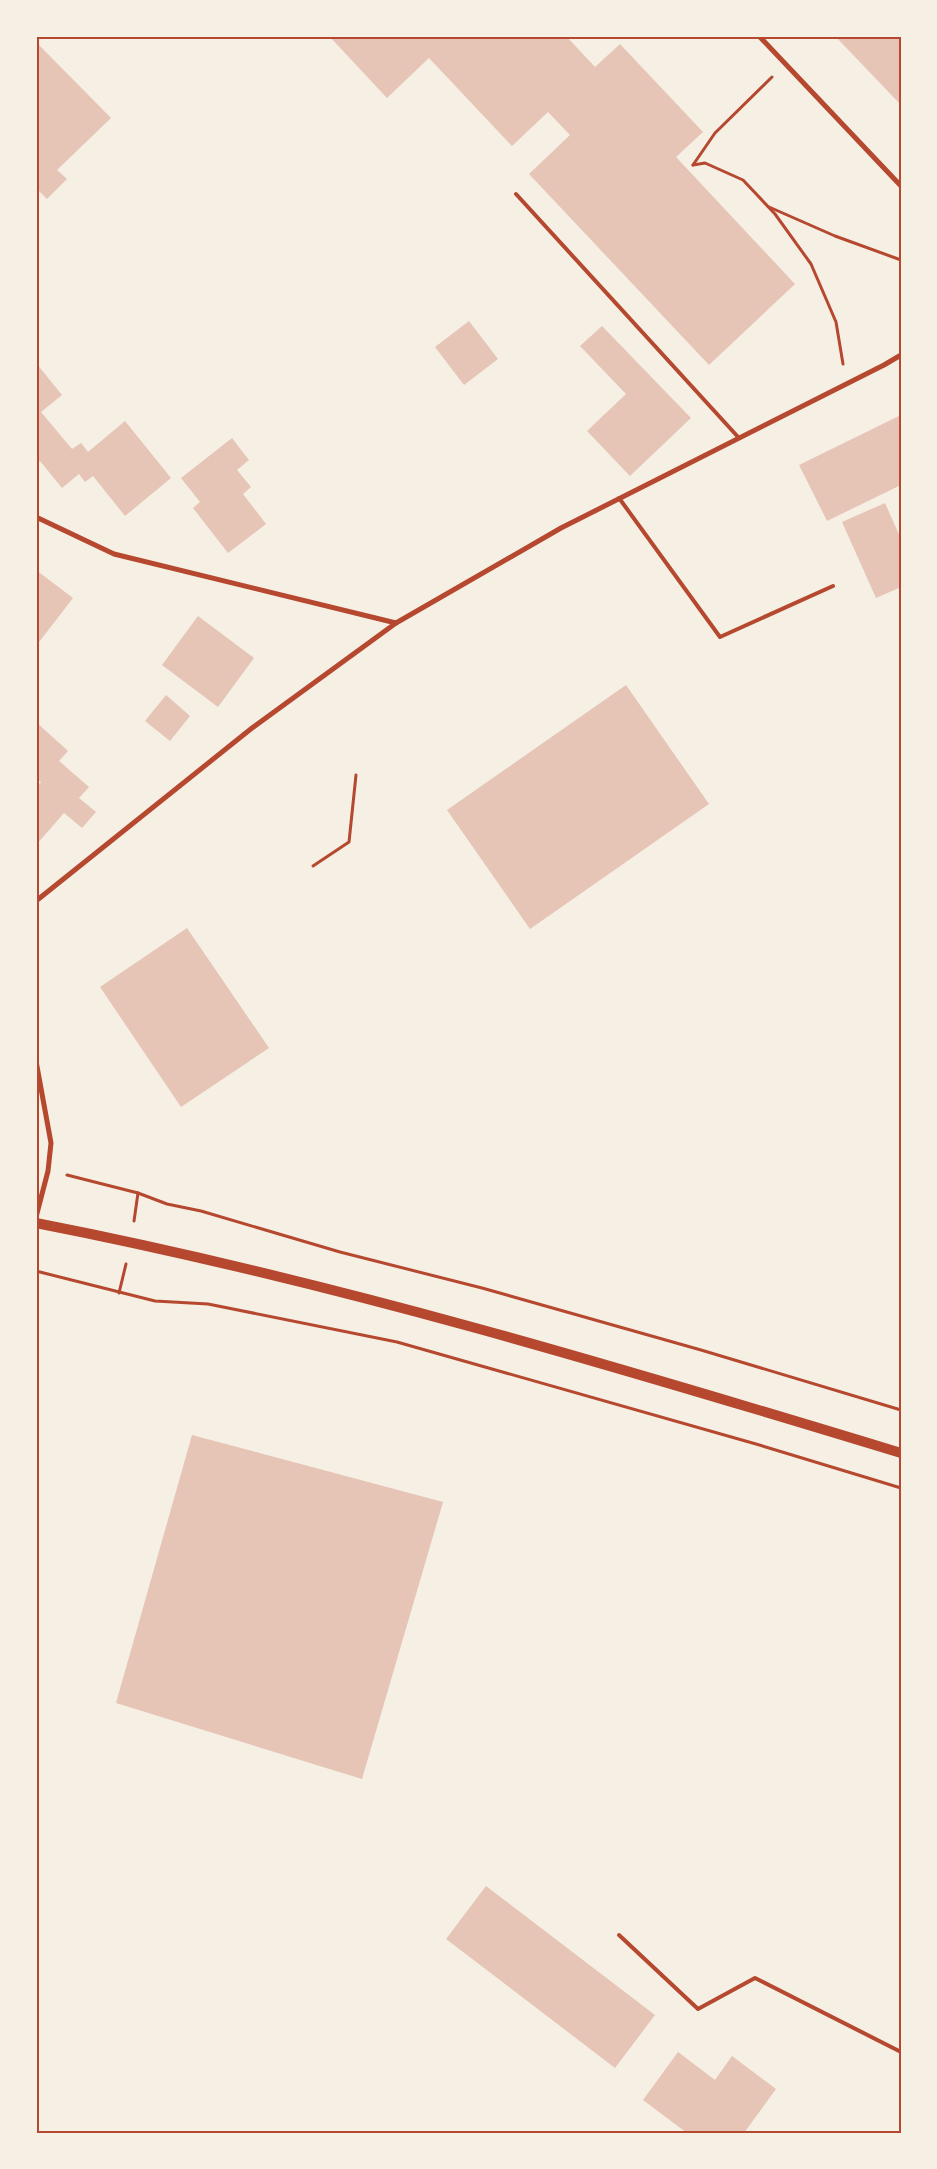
<svg xmlns="http://www.w3.org/2000/svg" width="937" height="2169" font-family="Commissioner,sans-serif">
<rect width="100%" height="100%" fill="#f6efe4"/>
<g fill="#e6c5b7">
<polygon points="329,36 566,36 595,67 620,44 703,132 676,157 795,284 709,365 529,174 570,135 548,112 512,146 429,58 387,98"/>
<polygon points="835,36 901,36 901,105"/>
<polygon points="36,42 111,118 57,170 67,179 47,199 36,188"/>
<polygon points="469,321 498,359 464,385 435,347"/>
<polygon points="602,326 691,418 630,476 587,431 626,394 580,346"/>
<polygon points="36,363 62,395 41,412 72,449 81,443 88,452 125,421 171,478 125,516 93,476 85,482 79,474 62,488 40,461 36,464"/>
<polygon points="901,415 901,485 827,521 799,465"/>
<polygon points="232,438 249,460 237,470 251,487 243,494 266,524 228,553 193,508 200,502 181,478"/>
<polygon points="885,503 901,539 901,587 876,598 842,522"/>
<polygon points="36,570 73,598 36,646"/>
<polygon points="198,616 254,658 218,707 162,665"/>
<polygon points="626,685 709,804 530,929 447,810"/>
<polygon points="166,695 190,716 170,741 145,721"/>
<polygon points="36,722 68,751 59,761 89,787 79,798 96,812 82,828 64,813 36,845 36,788 41,782 36,778"/>
<polygon points="187,928 269,1048 181,1107 100,987"/>
<polygon points="192,1435 443,1502 362,1779 116,1703"/>
<polygon points="486,1886 655,2015 615,2068 446,1939"/>
<polygon points="678,2052 715,2080 732,2056 776,2089 744,2133 687,2133 643,2100"/>
</g>
<g fill="none" stroke-linecap="round" stroke-linejoin="round">
<g stroke="#b5482f" stroke-width="3">
<polyline points="693,165 705,163 743,180 775,214 811,264 836,322 843,364"/>
<polyline points="693,165 715,133 772,77"/>
<polyline points="769,207 835,236 901,260"/>
<polyline points="313,866 349,842 356,775"/>
<polyline points="67,1175 138,1193 167,1204 201,1211 340,1252 482,1288 701,1350 901,1410"/>
<polyline points="134,1221 138,1193"/>
<polyline points="36,1271 155,1301 208,1304 397,1342 756,1444 901,1488"/>
<polyline points="119,1293 126,1264"/>
</g>
<g stroke="#b5482f" stroke-width="4">
<polyline points="516,194 739,438"/>
<polyline points="619,498 720,637 833,586"/>
<polyline points="619,1935 698,2009 755,1978 901,2052"/>
</g>
<g stroke="#b5482f" stroke-width="5">
<polyline points="759,36 901,186"/>
<polyline points="36,517 114,554 396,623"/>
<polyline points="36,901 252,728 396,623 561,528 884,365 901,355"/>
<polyline points="36,1061 51,1143 48,1171 36,1217"/>
</g>
<path stroke="#b5482f" stroke-width="10" d="M36,1223C329,1280 615,1366 901,1453"/>
</g>
<rect width="937" height="2169" fill="none" stroke="#f6efe4" stroke-width="75"/>
<rect x="38" y="38" width="862" height="2094" fill="none" stroke="#b5482f" stroke-width="2"/>
</svg>
